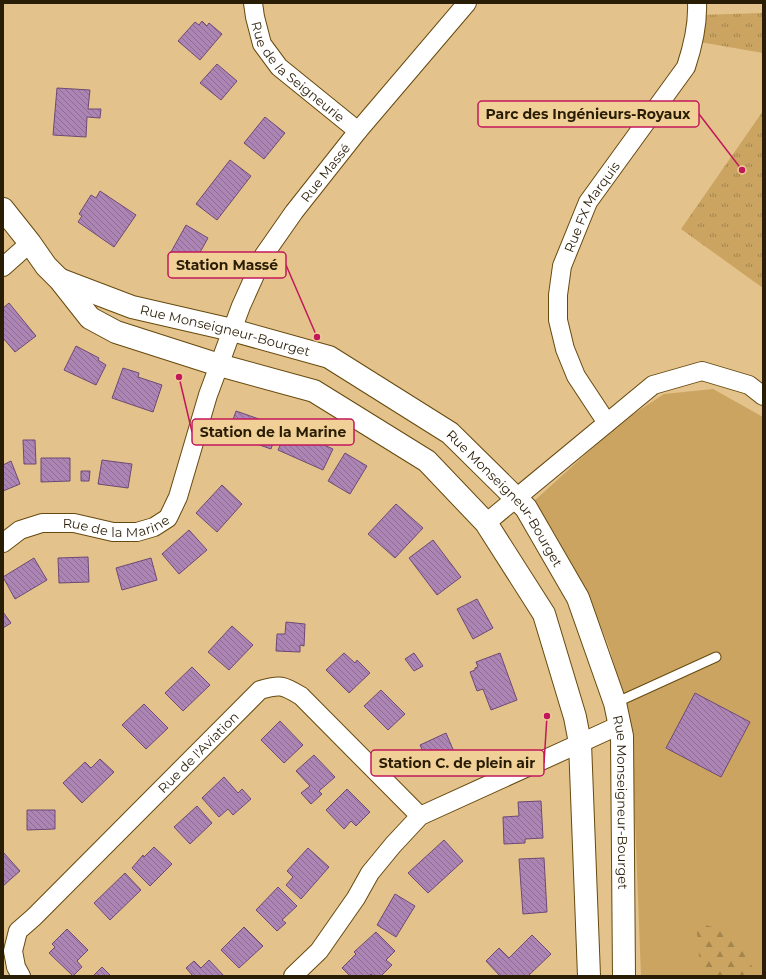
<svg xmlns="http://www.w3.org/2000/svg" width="766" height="979" font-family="Montserrat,sans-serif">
<defs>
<pattern id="forest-firs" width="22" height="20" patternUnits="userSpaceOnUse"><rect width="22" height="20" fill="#caa460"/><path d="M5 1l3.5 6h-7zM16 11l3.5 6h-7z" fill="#a4854d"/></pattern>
<pattern id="park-tufts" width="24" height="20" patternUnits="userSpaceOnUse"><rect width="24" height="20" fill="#caa460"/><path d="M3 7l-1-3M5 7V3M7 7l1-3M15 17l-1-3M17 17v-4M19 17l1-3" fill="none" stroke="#a4854d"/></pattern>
<pattern id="building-back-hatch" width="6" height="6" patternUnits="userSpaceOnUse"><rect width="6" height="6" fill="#ad85b5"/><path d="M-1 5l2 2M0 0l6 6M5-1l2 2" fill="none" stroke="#8d6c91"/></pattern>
</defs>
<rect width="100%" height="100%" fill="#e3c38b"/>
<polygon fill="#caa460" points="713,389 763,417 763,976 641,976 633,768 619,681 609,647 591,602 555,534 533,502 620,423 664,394"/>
<polygon fill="url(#forest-firs)" points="696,922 719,929 743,950 757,976 701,976"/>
<g fill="url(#park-tufts)">
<polygon points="763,13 763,53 694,41 698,15"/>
<polygon points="763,111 763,288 681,229"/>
</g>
<g fill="url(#building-back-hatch)" stroke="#6d4975">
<polygon points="202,21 207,26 209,23 222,34 200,60 178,41 195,22 199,25"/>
<polygon points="217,64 237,81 221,100 200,83"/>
<polygon points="57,88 90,90 88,109 101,109 100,118 87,117 86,137 53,135"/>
<polygon points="265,117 285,133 264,159 244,143"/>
<polygon points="230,160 251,176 217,220 196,204"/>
<polygon points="100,191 136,215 114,247 78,222 82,216 79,214 91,195 96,198"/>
<polygon points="186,225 208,238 193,265 171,252"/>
<polygon points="9,303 36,336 15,352 3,338 3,308"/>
<polygon points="76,346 99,358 98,360 106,365 96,385 64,370"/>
<polygon points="123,368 139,373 138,377 162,385 153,412 112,398"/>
<polygon points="236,411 279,426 271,449 228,434"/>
<polygon points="288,429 333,449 323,470 278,450"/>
<polygon points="23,440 35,440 36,464 24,464"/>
<polygon points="345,453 367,466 350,494 328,481"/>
<polygon points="41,458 70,458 70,481 41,482"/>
<polygon points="102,460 132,464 128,488 98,484"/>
<polygon points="11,461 20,484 3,491 3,465"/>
<polygon points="81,471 90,471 89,481 81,481"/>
<polygon points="222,485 242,504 217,532 196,513"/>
<polygon points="396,504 423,528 395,558 368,534"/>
<polygon points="189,530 207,550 179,574 162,554"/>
<polygon points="433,540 461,577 437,595 409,558"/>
<polygon points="88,557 89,582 59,583 58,558"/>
<polygon points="34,558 47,580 15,599 3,577"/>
<polygon points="151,558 157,580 122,590 116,568"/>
<polygon points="477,599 493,628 473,639 457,609"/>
<polygon points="3,612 11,623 3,628"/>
<polygon points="286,622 305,624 304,646 300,645 300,652 276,651 277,634 285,634"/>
<polygon points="232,626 253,645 229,670 208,652"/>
<polygon points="344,653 355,663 357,660 370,673 349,693 326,670"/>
<polygon points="414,653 423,666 414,671 405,659"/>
<polygon points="500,653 517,700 491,710 483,689 477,691 470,672 475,670 475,668 478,667 476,662"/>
<polygon points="192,667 210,685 183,711 165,693"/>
<polygon points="381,690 405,714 388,730 364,706"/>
<polygon points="695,693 750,722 721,777 666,748"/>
<polygon points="144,704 168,728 146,749 122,725"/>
<polygon points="280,721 303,745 284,763 261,740"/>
<polygon points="446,733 455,754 429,765 420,745"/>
<polygon points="314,755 335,777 319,791 322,794 311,804 301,793 310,786 296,771"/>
<polygon points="100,759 114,772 82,803 63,783 85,762 91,768"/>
<polygon points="224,777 238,793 242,789 251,799 233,815 228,809 219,817 202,798"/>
<polygon points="347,789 370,812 356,826 351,821 344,829 326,810"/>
<polygon points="541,801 543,838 525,839 525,843 504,844 503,817 519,816 518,802"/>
<polygon points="197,806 212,823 190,844 174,827"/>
<polygon points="27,810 55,810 55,829 27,830"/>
<polygon points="444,840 463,861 428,893 408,873"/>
<polygon points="154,847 172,864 150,886 132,868 143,855 144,857"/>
<polygon points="308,848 329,867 301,899 286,885 293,877 287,871"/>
<polygon points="3,852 20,871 3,886"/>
<polygon points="544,858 547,912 523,914 519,859"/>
<polygon points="125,873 141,890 110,920 94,903"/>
<polygon points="278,887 297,906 282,920 286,923 277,931 256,910"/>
<polygon points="395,894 415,906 396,937 377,925"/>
<polygon points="244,927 263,946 239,968 221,950"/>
<polygon points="67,929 88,950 77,961 82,967 73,976 49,953 55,947 52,944"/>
<polygon points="376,932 395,951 386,960 392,965 381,976 373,976 371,974 369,976 350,976 342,968 356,954 354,952"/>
<polygon points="532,935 551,954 528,976 500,976 486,961 499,948 509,958"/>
<polygon points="209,960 224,976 192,976 192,975 186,968 194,961 201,968"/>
<polygon points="102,967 111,976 93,976"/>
</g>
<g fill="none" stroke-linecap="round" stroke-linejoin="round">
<defs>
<polyline id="lane" points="615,703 716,657"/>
<g id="street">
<path id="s1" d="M253,3L255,17L262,44L279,67L358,131"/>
<polyline points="3,267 30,243"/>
<path id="s2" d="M607,423L576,376L565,349L558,320V295L562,266L588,202L686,67C693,46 698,25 697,3"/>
<polyline points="486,523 653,385 702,371 749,385 763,396"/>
<path id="s3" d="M3,543L20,530L42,523H74L113,532H137L154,527L168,518L178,497L208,395L241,306L264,255L294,212L358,131L467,3"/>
<path id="s4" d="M21,976L16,967L13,951L18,931L34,917L260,690C280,684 283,685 301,696L420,816"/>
<polyline points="293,976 319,951 356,898 370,873 393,845 420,816 620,725"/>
</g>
<g id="secondary">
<polyline points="3,209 30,243 46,266 60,280 90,318 116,332 219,365 314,391 427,461 486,523 544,614 575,717 580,743 589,976"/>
<path id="s5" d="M61,280L132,307L232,330L329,357L450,433L526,508L578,598L615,703L622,736L624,976"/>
</g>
</defs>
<use href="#lane" stroke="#66490f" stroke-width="11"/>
<use href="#street" stroke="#66490f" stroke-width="20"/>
<use href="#secondary" stroke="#66490f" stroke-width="24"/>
<use href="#lane" stroke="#fff" stroke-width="9"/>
<use href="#street" stroke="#fff" stroke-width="18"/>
<use href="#secondary" stroke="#fff" stroke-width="22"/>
</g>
<g text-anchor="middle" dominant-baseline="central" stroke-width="4" stroke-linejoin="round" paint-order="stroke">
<g font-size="13" fill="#291d06" stroke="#f1d098">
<text stroke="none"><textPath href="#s1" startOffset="86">Rue de la Seigneurie</textPath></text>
<text stroke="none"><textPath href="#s3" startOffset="558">Rue Massé</textPath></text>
<text stroke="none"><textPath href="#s2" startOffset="236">Rue FX Marquis</textPath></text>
<text stroke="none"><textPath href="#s5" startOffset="172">Rue Monseigneur-Bourget</textPath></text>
<text stroke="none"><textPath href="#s5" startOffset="508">Rue Monseigneur-Bourget</textPath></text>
<text stroke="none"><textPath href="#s3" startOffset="120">Rue de la Marine</textPath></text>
<text stroke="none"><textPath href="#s4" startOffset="301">Rue de l'Aviation</textPath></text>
<text stroke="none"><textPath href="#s5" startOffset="844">Rue Monseigneur-Bourget</textPath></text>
</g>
</g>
<path fill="none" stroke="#c2185b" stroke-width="1.5" d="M742 170L699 114M317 337L286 265M179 377L192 432M547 716L544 763"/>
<g fill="#c2185b" stroke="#f1d098" stroke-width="1.5">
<circle cx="742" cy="170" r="4"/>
<circle cx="317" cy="337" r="4"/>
<circle cx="179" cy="377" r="4"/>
<circle cx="547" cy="716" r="4"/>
</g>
<g fill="#f1d098" stroke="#c2185b" stroke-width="1.5">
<rect x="478" y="101" width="221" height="26" rx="4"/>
<rect x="168" y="252" width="118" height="26" rx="4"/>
<rect x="192" y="419" width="162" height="26" rx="4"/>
<rect x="371" y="750" width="173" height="26" rx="4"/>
</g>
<g font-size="14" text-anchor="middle" font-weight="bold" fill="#291d06">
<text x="588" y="119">Parc des Ingénieurs-Royaux</text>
<text x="227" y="270">Station Massé</text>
<text x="273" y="437">Station de la Marine</text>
<text x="457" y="768">Station C. de plein air</text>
</g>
<rect width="766" height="979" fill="none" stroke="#291d06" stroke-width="8"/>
</svg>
